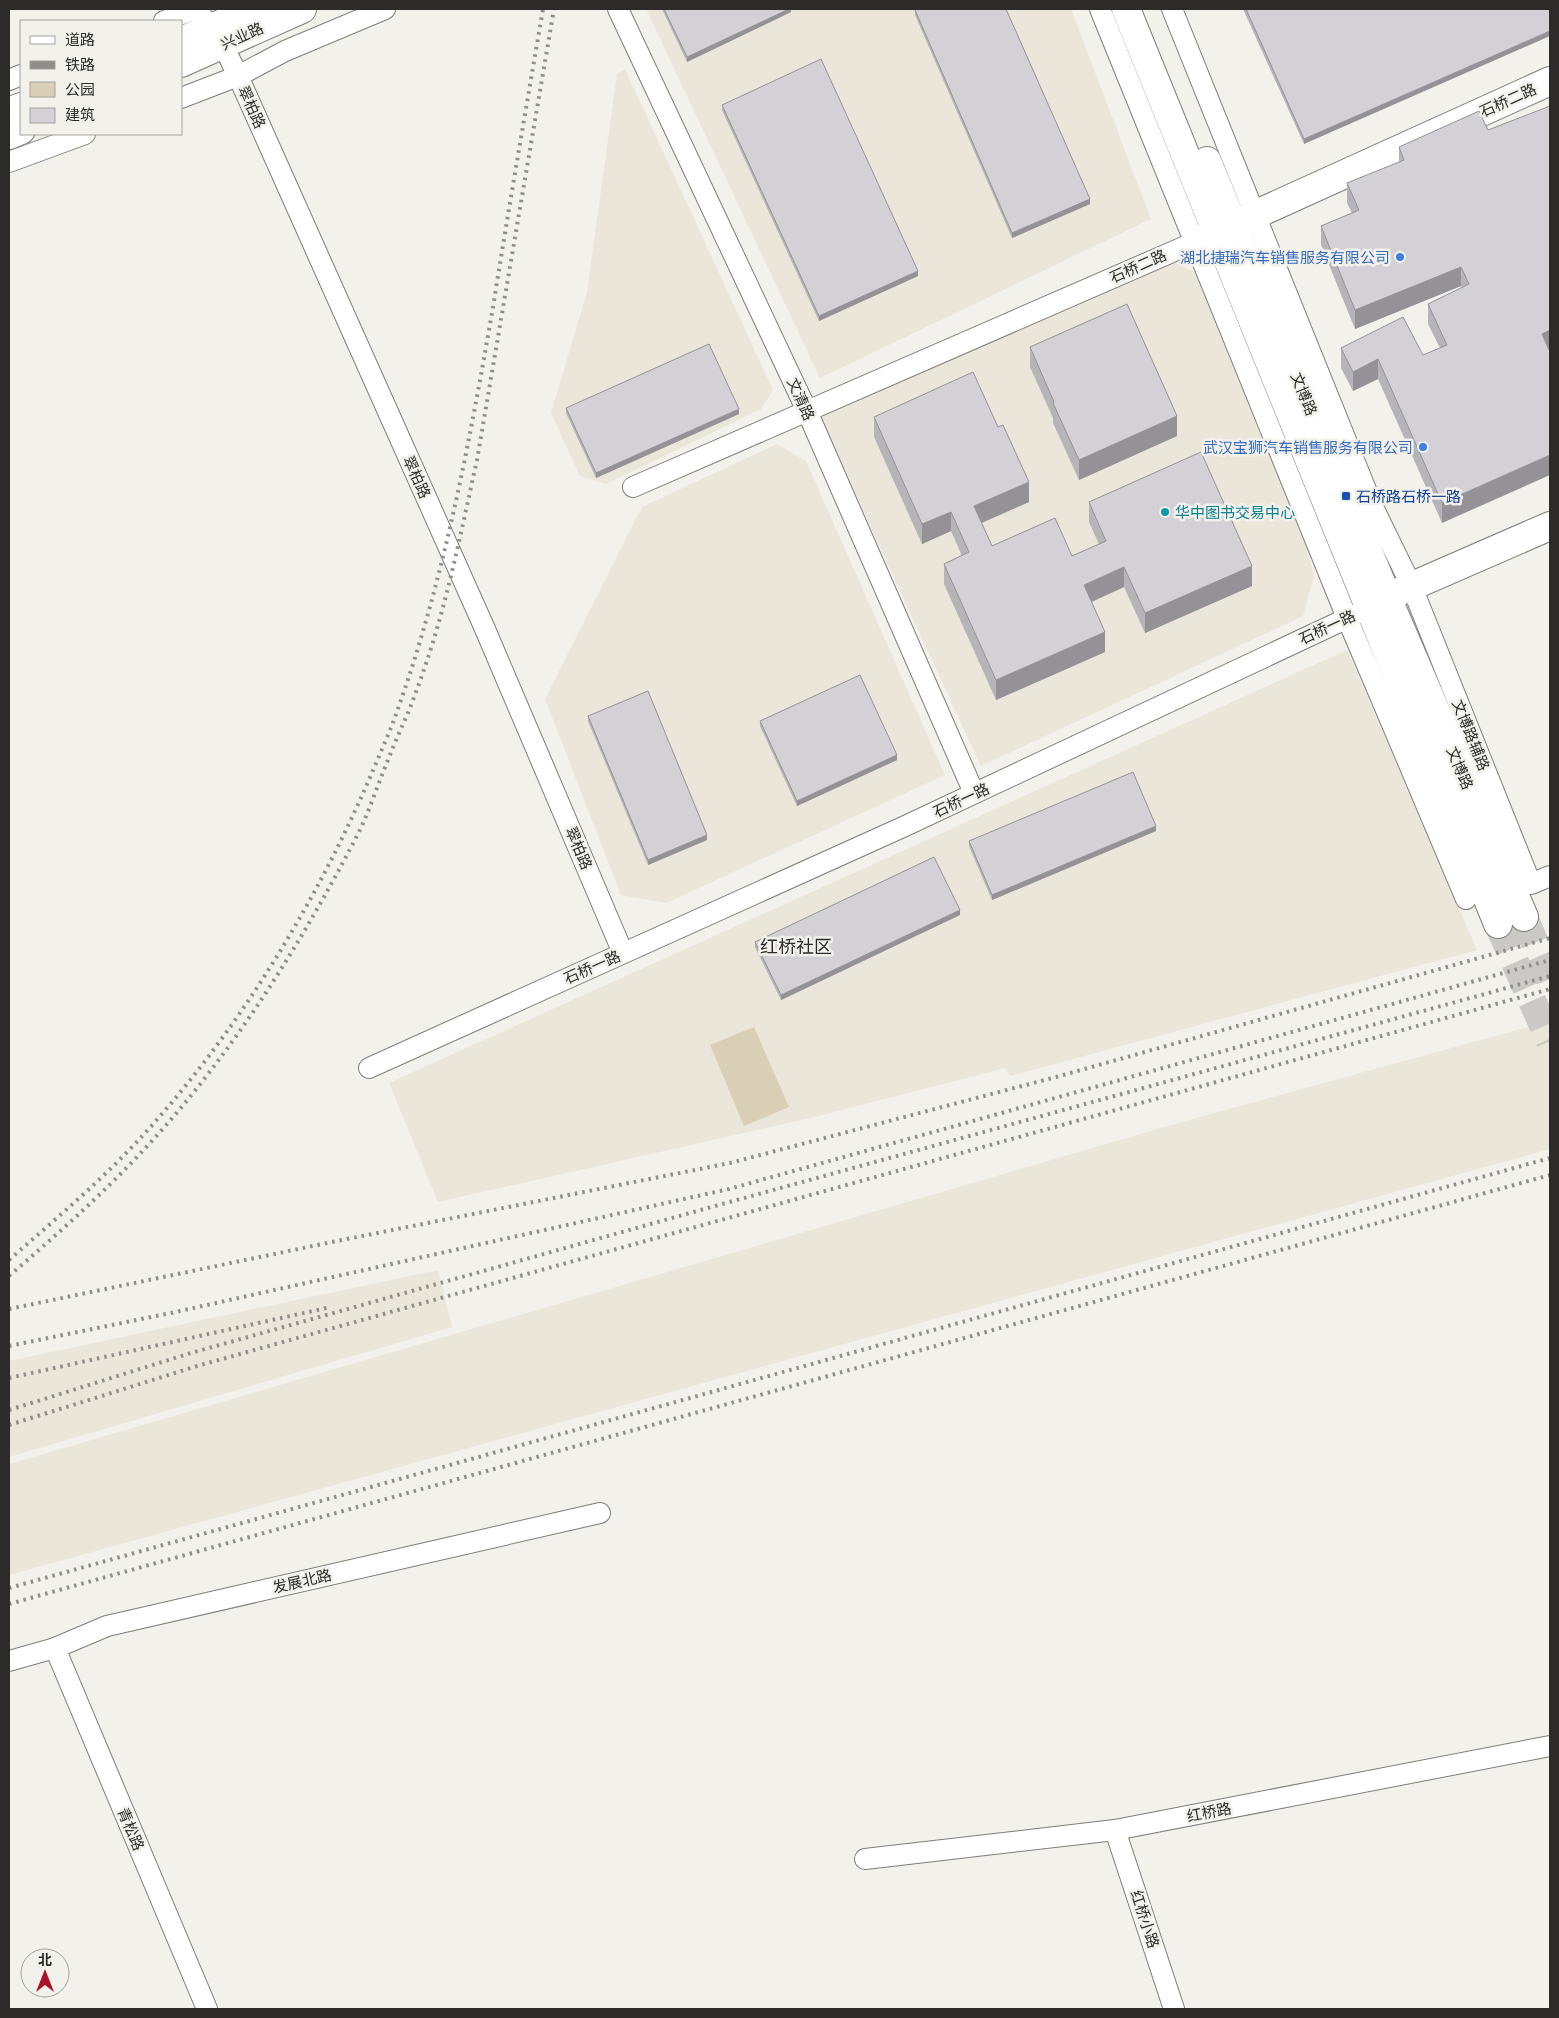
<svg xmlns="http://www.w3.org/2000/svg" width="1559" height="2018" font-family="'Public Sans','Noto Sans SC',sans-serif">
<rect width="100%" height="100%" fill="#f3f1ec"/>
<g fill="#ebe6da">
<polygon points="646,9 1071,9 1151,219 820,378"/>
<polygon points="625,69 773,390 761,409 606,484 580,476 551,413 587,292 617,74"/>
<polygon points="1175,263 1197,273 1306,545 1314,576 1303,616 981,766 820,418 1157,265"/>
<polygon points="777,444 806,461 945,775 666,903 621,895 545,699 642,507"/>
<polygon points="1347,650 1477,950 1010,1076 1005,1068 819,1116 438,1202 389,1083"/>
<polygon points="1550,1021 1550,1149 9,1575 9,1464 1178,1123"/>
<polygon points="438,1270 452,1327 9,1457 9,1361"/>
</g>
<polygon fill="#d9ceb6" points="754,1027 789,1107 744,1126 710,1045"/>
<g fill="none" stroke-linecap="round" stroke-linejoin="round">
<g stroke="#cbc9c5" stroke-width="28" stroke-dasharray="28 14" stroke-linecap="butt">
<polyline points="1524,917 1550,979"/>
<polyline points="1498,924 1550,1041"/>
</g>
<defs>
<g id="street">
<polyline points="197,9 223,45 238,76 485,629 623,953"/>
<polyline points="618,9 807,411 974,793"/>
<polyline points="1100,9 1347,618 1466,899"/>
<polyline points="1172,9 1373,507 1412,587 1531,884 1550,876"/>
<polyline points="164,21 196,9"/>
<polyline points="9,80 21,75"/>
<polyline points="181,98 238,76 285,51 385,9"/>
<polyline points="9,162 85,134"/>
<polyline points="633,487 1195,242"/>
<polyline points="369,1068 903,827 1369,608"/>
<polyline points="55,1648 207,2009"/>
<polyline points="9,1661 55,1648 107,1626 600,1513"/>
<polyline points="1115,1830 1174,2009"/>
<polyline points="865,1859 1115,1830 1550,1746"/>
</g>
<g id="secondary">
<polyline points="1126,9 1498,924"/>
<polyline points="181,41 255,9"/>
<polyline points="181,63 302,9"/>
<polyline points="9,112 21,107"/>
<polyline points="9,135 21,130"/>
<polyline points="1207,161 1387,597 1524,917"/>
<polyline points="1195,242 1550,81"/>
<polyline points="1371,607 1387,597 1550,526"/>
</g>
</defs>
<use href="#street" stroke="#7f7d79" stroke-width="22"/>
<use href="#secondary" stroke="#7f7d79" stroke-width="30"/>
<use href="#street" stroke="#fff" stroke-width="20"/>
<use href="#secondary" stroke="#fff" stroke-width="28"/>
<g stroke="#8f8e8a" stroke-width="4" stroke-dasharray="2.5 5" stroke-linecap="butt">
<path d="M9,1260C51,1223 94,1187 133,1146C232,1041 314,908 371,775C379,756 388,736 395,717C443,585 469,445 493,307C509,207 526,108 543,9"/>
<path d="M9,1276C53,1238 96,1200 136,1158C227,1063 299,948 359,832C370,809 378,784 388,760C397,736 409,713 417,689C445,615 460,536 477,460L554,9"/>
<polyline points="9,1309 337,1241 730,1163 1056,1077 1550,938"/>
<polyline points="9,1346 171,1313 729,1189 1550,960"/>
<polyline points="9,1378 331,1307"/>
<polyline points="9,1410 191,1353 697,1211 1550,976"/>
<polyline points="9,1425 197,1366 1550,989"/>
<polyline points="9,1588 1550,1158"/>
<polyline points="9,1604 1550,1175"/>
</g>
</g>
<g fill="#b5b4b8">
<polygon points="662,9 791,9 791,12 687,62"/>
<polygon points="1243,9 1550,9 1304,144"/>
<polygon points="915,10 1090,204 1012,238 915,15"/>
<polygon points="722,105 918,276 819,321 722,110"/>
<polygon points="1550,106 1550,350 1442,523 1378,379 1353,391 1341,368 1341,348 1423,355 1440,348 1428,324 1428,304 1462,288 1461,286 1355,329 1321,245 1321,226 1352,213 1347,203 1347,183 1399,163 1399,147 1488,130"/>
<polygon points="1030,347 1177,436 1079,480 1053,423 1053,418 1030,367"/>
<polygon points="566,408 739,414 596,478 566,413"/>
<polygon points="874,417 1029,502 982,523 992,546 1072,556 1099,544 1089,522 1089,502 1252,586 1145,633 1124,587 1092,602 1105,652 996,700 944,584 944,564 962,556 951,531 922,544 874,437"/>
<polygon points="588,716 707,840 648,865 588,721"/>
<polygon points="760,721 897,760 797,806 760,726"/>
<polygon points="1156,831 992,900 969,846 969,841"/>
<polygon points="960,915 781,1000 755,947 755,942"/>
</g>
<g fill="#949296">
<polygon points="789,9 791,9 791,12 687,62 687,57"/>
<polygon points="1550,31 1550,36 1304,144 1304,139"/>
<polygon points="1090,199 1090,204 1012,238 1012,233"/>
<polygon points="1461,267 1461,286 1355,329 1355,310"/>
<polygon points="918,271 918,276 819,321 819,316"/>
<polygon points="1550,330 1550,350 1542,353 1542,334"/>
<polygon points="1378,359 1378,379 1353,391 1353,372"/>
<polygon points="739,409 739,414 596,478 596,473"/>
<polygon points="1177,416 1177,436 1079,480 1079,460"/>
<polygon points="1550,455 1550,475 1442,523 1442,503"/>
<polygon points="1029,482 1029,502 974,526 974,506"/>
<polygon points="951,512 951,531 922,544 922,524"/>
<polygon points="1252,566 1252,586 1145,633 1145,613"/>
<polygon points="1124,567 1124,587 1084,605 1084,585"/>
<polygon points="1105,632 1105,652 996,700 996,680"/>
<polygon points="897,755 897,760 797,806 797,801"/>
<polygon points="1156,826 1156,831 992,900 992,895"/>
<polygon points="707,835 707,840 648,865 648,860"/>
<polygon points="960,910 960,915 781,1000 781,995"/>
</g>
<g fill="#d3d1d6" stroke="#949296">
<polygon points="664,9 789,9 687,57"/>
<polygon points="917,9 1006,9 1090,199 1012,233 915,10"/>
<polygon points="1246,9 1550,9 1550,31 1304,139"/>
<polygon points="821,59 918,271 819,316 722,105"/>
<polygon points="1550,106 1550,330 1542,334 1550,352 1550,455 1442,503 1378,359 1353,372 1341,348 1403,317 1423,355 1447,345 1428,304 1469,284 1461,267 1355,310 1321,226 1359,210 1347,183 1404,160 1399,147 1479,111 1488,130"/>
<polygon points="1127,304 1177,416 1079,460 1053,403 1054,402 1030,347"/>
<polygon points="709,344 739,409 596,473 566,408"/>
<polygon points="973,372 998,427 1003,425 1029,482 974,506 992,546 1055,518 1072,556 1106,541 1089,502 1201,452 1252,566 1145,613 1124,567 1084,585 1105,632 996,680 944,564 969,552 951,512 922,524 874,417"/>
<polygon points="860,675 897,755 797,801 760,721"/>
<polygon points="648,691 707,835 648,860 588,716"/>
<polygon points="1133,772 1156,826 992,895 969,841"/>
<polygon points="934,857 960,910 781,995 755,942"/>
</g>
<g fill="#3f7fe0" stroke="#f3f1ec" stroke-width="2">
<circle cx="1400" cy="257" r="5"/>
<circle cx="1423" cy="447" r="5"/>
</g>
<rect fill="#1a4fb4" stroke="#f3f1ec" stroke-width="2" x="1341" y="491" width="10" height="10" rx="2.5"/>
<circle fill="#0f9aa8" stroke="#f3f1ec" stroke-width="2" cx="1165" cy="512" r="5"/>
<g text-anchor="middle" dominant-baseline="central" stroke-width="5" stroke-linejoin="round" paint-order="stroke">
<g font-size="15" fill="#2c2b29" stroke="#f3f1ec">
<text transform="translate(242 36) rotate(-24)">兴业路</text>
<text transform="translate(1508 100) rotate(-24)">石桥二路</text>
<text transform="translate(252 107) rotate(66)">翠柏路</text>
<text transform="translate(1138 266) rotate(-24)">石桥二路</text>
<text transform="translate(1304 394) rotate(68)">文博路</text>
<text transform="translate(801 399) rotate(66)">文清路</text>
<text transform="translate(417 477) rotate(66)">翠柏路</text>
<text transform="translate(1327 627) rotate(-25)">石桥一路</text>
<text transform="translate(1471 735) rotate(68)">文博路辅路</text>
<text transform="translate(1460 768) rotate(67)">文博路</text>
<text transform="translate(961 800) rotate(-25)">石桥一路</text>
<text transform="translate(579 848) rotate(67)">翠柏路</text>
<text transform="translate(592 967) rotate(-24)">石桥一路</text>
<text transform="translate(302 1581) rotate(-13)">发展北路</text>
<text transform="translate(1209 1812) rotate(-11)">红桥路</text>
<text transform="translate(131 1829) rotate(67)">青松路</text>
<text transform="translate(1145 1919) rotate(72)">红桥小路</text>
</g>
<g font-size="15" fill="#366cbe" stroke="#f3f1ec" text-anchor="end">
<text x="1390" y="257">湖北捷瑞汽车销售服务有限公司</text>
<text x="1413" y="447">武汉宝狮汽车销售服务有限公司</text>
</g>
<g font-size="15" fill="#164399" stroke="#f3f1ec" text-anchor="start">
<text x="1356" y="496">石桥路石桥一路</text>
</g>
<g font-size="15" fill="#0d838f" stroke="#f3f1ec" text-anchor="start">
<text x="1175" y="512">华中图书交易中心</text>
</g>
<g font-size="18" fill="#2c2b29" stroke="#f3f1ec">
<text x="796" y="946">红桥社区</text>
</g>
</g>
<rect width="1559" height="2018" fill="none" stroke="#2c2b29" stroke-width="20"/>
<rect x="20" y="20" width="162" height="115" fill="#f3f1ec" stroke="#a3a29e"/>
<rect x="30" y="36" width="25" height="8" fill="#ffffff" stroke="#a3a29e"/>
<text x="65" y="45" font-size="15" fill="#2c2b29">道路</text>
<rect x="30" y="61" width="25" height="8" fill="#8f8e8a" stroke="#a3a29e"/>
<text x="65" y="70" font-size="15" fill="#2c2b29">铁路</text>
<rect x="30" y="82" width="25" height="15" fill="#d9ceb6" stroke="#a3a29e"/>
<text x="65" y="95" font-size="15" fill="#2c2b29">公园</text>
<rect x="30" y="108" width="25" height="15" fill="#d3d1d6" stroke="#a3a29e"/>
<text x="65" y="120" font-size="15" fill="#2c2b29">建筑</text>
<g transform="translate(45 1973)"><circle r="24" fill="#f3f1ec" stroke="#a3a29e"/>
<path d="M0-4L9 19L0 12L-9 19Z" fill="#aa142b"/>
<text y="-8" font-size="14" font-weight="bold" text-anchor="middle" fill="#2c2b29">北</text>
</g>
</svg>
